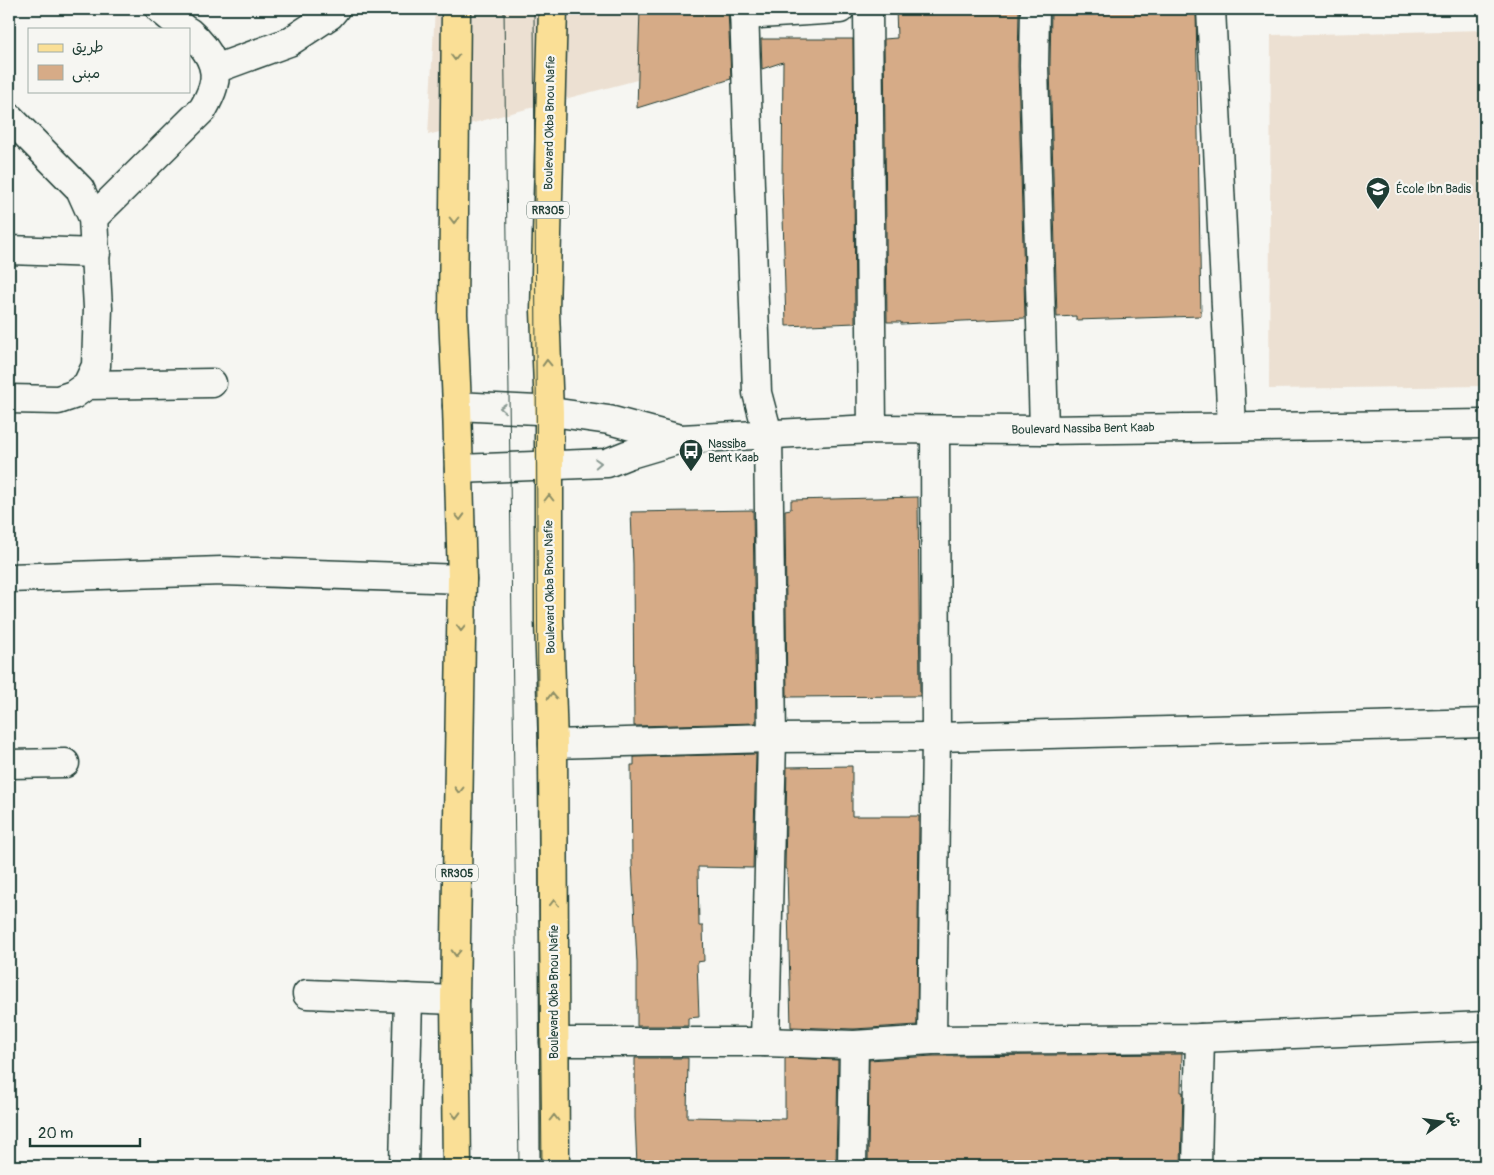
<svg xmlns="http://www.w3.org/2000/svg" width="1494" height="1175" font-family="Pangolin,'Playpen Sans Arabic',sans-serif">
<rect width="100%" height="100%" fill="#f6f6f2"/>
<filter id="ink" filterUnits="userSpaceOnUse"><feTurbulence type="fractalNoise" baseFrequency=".02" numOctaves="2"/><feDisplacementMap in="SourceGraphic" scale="10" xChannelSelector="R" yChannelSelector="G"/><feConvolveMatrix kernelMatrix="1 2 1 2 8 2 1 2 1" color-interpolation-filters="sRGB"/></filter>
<g filter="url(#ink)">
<g fill="#ece0d2">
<polygon points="435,9 752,9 717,59 428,135"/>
<polygon points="1485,30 1485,386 1269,389 1271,35"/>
</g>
<g fill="#d6ab87" stroke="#1f3d34">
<polygon points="640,9 728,9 731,79 637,108"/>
<polygon points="896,9 1019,9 1018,66 1025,318 901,324 901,322 887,322 884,39 897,38"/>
<polygon points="1051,9 1196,9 1201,316 1076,320 1076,316 1057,317 1050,66"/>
<polygon points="761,39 853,39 855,323 786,326 782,179 783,62 762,69"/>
<polygon points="918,497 920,696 787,697 785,510 791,509 791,500"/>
<polygon points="753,510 756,723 634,726 633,564 631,512"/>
<polygon points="756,754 753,868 698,867 699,926 703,926 704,961 697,962 699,1017 688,1018 688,1026 637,1026 637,963 632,864 631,765 634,765 634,757"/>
<polygon points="852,766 852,816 919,816 917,1025 854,1029 791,1027 787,869 785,869 787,767"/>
<polygon points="1182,1054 1181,1092 1183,1092 1181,1166 868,1166 869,1060 933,1056"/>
<polygon points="635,1058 688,1058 687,1117 785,1119 785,1058 838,1060 836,1166 637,1166 635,1118"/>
</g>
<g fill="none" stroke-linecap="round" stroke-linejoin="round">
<defs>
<g id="minor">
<polyline points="160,9 184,29"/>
<polyline points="744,9 757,393 768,434 772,738 765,1042"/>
<polyline points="868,9 872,429"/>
<polyline points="1035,9 1034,66 1044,430"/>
<polyline points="1211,9 1232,426"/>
<polyline points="744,15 840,9"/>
<polyline points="215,69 289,42 330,15 335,9"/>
<polyline points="9,117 80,189 93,218 98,308 96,366 87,385 73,395 58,400 9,399"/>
<path d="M93,218L203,109C207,102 211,94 213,87C220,65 205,46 189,32"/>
<polyline points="9,250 96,253"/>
<polyline points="87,385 212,383"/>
<polyline points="457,406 537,410 609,420 680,439"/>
<polyline points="459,469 607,463 627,455 681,439 872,429 1044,430 1485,424"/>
<polyline points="9,578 222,571 462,579"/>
<polyline points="553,744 772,738 936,737 1485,723"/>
<polyline points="9,764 65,763"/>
<polyline points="307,994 455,1000"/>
<polyline points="932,1040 936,737 935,430"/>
<polyline points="554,1042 765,1042 854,1045 932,1040 1200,1038 1485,1026"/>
<polyline points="404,1166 408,998"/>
<polyline points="852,1166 854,1045"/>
<polyline points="1197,1166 1200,1038"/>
</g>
<g id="major">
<polyline points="456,9 453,314 457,406 462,579 455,1000 457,1166"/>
<polyline points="553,9 545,311 549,412 549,621 553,744 555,1166"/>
</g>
</defs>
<use href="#minor" stroke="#1f3d34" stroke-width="31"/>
<use href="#major" stroke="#1f3d34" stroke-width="31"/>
<use href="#minor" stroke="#f6f6f2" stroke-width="28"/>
<use href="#major" stroke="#fadf96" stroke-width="28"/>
<g stroke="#1f3d34" stroke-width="1">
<polyline points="504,9 519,1166"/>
<polyline points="534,9 539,880 542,1166"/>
</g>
</g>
<defs><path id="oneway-chevron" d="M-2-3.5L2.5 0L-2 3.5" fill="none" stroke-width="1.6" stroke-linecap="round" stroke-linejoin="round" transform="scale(1.25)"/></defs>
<g stroke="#8c8e65">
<use href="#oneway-chevron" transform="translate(455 57) rotate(90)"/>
<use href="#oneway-chevron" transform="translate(454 220) rotate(90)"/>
<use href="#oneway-chevron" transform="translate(547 363) rotate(-92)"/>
<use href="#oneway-chevron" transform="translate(549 498) rotate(-90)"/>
<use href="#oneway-chevron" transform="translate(460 517) rotate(88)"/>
<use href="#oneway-chevron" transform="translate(461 628) rotate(91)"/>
<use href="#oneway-chevron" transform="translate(552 696) rotate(-92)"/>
<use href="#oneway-chevron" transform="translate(459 790) rotate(91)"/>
<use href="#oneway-chevron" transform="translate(554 903) rotate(-90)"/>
<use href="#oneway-chevron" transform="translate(456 953) rotate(91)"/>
<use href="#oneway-chevron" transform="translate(456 1115) rotate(89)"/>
<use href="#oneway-chevron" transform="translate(554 1118) rotate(-90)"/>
</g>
<g stroke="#8a9a93">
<use href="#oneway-chevron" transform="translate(503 408) rotate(-177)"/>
<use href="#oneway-chevron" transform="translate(598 463) rotate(-3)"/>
</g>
</g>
<defs>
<symbol id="school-pin" viewBox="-11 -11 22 30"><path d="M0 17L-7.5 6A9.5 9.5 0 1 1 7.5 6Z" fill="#1f3d34" stroke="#f6f6f2"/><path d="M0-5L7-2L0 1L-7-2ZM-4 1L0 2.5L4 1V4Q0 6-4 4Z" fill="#fff"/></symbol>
<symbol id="bus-pin" viewBox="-11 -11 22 30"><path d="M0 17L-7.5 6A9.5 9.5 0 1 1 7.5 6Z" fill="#1f3d34" stroke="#f6f6f2"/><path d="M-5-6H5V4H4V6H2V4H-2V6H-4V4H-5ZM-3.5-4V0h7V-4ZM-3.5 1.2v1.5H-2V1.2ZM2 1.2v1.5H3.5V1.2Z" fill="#fff"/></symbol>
</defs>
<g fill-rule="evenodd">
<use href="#school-pin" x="1364" y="175" width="28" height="38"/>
<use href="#bus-pin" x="677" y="437" width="28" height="38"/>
</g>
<g text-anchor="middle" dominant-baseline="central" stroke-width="4.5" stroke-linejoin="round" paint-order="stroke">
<g fill="#f6f6f2" stroke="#60746d" stroke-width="1">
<rect x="527" y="201.5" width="42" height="17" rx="4"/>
<rect x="436" y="864.5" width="42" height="17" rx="4"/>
</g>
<g font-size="11" font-weight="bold" fill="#1f3d34">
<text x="548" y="210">RR305</text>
<text x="457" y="873">RR305</text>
</g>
<g font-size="12" fill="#1f3d34" stroke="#f6f6f2">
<text transform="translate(550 123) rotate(-89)">Boulevard Okba Bnou Nafie</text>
<text transform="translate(1083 429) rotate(-1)">Boulevard Nassiba Bent Kaab</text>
<text transform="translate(550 587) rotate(-91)">Boulevard Okba Bnou Nafie</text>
<text transform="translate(554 992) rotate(-90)">Boulevard Okba Bnou Nafie</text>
</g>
<g font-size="12" fill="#1f3d34" stroke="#f6f6f2" text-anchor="start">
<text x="1396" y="189">École Ibn Badis</text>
<text x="708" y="444">Nassiba<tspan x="708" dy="14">Bent Kaab</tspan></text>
</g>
</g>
<rect width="1494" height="1175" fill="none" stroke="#f6f6f2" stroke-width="30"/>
<rect x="15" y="15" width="1464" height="1145" fill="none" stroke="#1f3d34" stroke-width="2" filter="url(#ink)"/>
<rect x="28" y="28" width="162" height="65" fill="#f6f6f2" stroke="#a0aca6"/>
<rect x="38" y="44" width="25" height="8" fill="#fadf96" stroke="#a0aca6"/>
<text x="72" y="52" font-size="15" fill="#1f3d34">طريق</text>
<rect x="38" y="65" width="25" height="15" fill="#d6ab87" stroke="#a0aca6"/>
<text x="72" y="78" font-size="15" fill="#1f3d34">مبنى</text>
<g transform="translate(1442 1122) rotate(76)" stroke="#f6f6f2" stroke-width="4" paint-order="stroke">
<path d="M0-4L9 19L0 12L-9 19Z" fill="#1f3d34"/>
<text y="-8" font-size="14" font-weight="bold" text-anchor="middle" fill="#1f3d34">ش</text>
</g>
<path d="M30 1138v8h110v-8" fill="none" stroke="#1f3d34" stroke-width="2.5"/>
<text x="38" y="1138" font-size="15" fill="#1f3d34" stroke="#f6f6f2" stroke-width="4" paint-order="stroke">20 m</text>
</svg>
